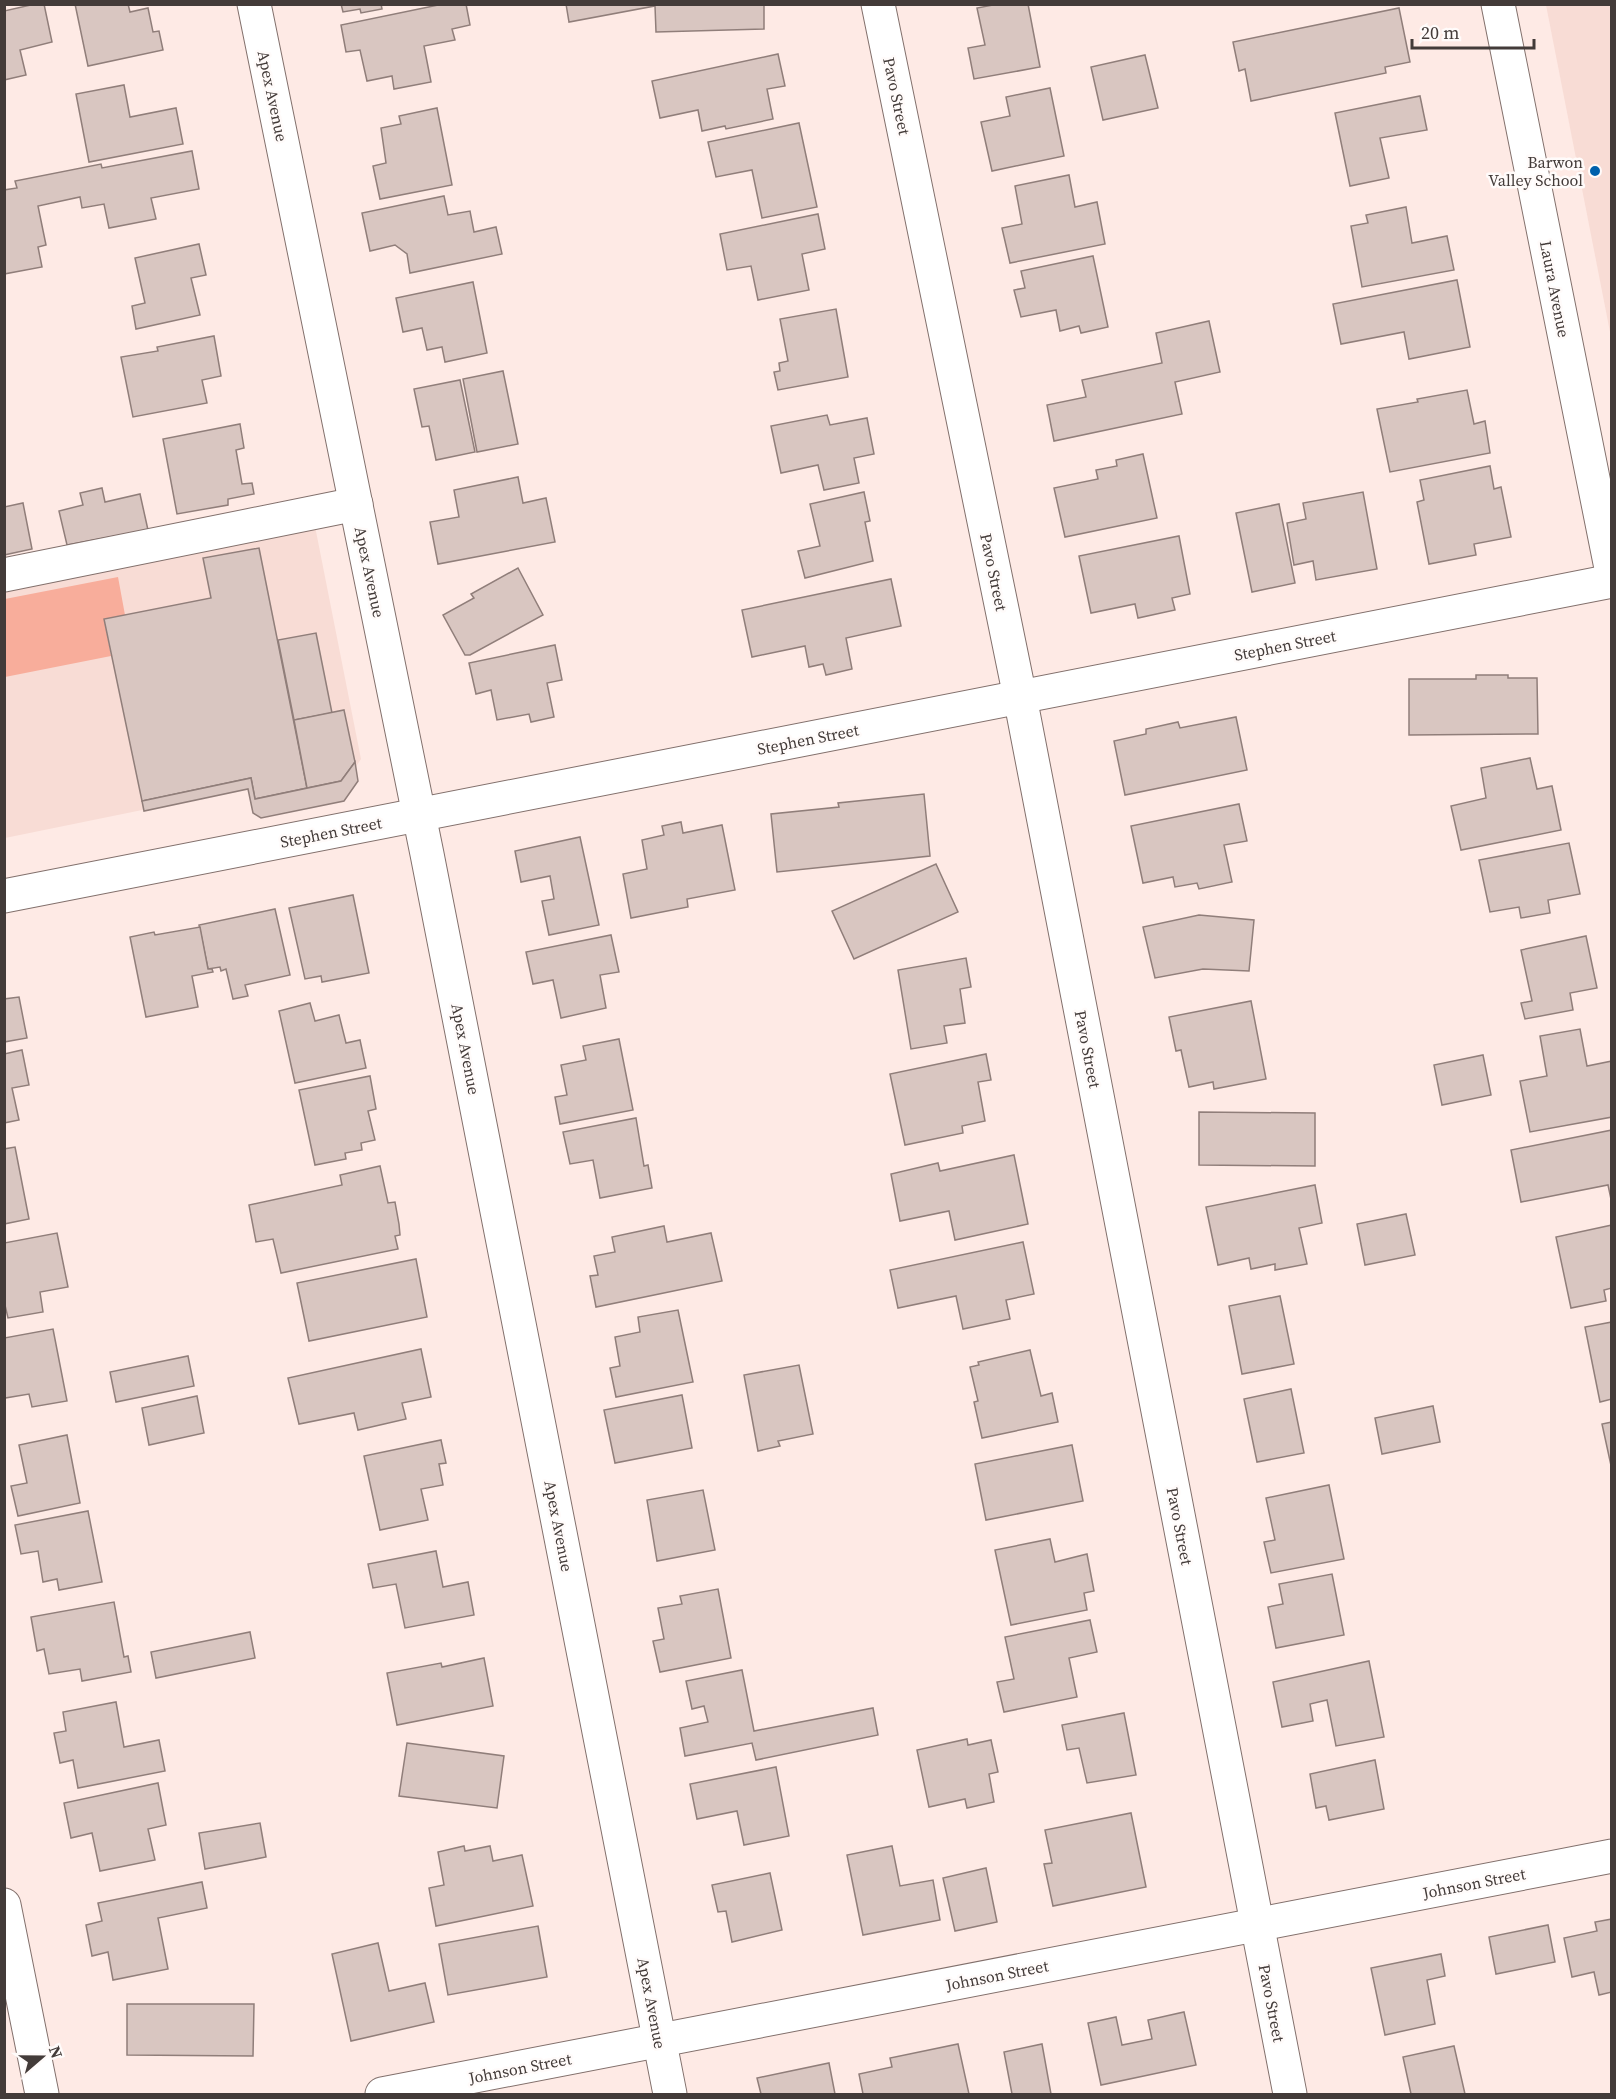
<svg xmlns="http://www.w3.org/2000/svg" width="1616" height="2099" font-family="'Source Serif 4',serif">
<rect width="100%" height="100%" fill="#feeae5"/>
<g fill="#f8dcd5">
<polygon points="1546,5 1611,5 1611,337"/>
<polygon points="311,506 361,759 343,786 255,804 250,788 5,838 5,564"/>
</g>
<polygon fill="#f8ad9b" points="118,577 125,615 104,619 111,656 5,677 5,599"/>
<g fill="#d9c6c1" stroke="#907e7a" stroke-width="1.5">
<polygon points="35,4 44,4 52,42 20,50 26,75 4,80 4,11"/>
<polygon points="75,4 128,4 130,12 148,8 153,32 159,31 163,50 88,66"/>
<polygon points="341,4 381,4 382,9 361,13 360,9 343,12"/>
<polygon points="443,4 466,4 470,25 452,29 455,40 424,46 431,82 394,89 392,76 367,81 360,50 346,52 341,25"/>
<polygon points="566,4 764,4 764,29 656,32 655,6 569,22"/>
<polygon points="998,4 1028,4 1040,67 974,79 968,48 985,45 977,8"/>
<polygon points="1399,8 1410,62 1385,67 1386,73 1251,101 1245,69 1239,71 1233,42"/>
<polygon points="778,54 785,86 767,89 773,119 726,129 725,126 702,131 698,110 660,118 652,81"/>
<polygon points="1145,55 1158,108 1103,120 1091,67"/>
<polygon points="124,85 130,117 176,108 183,144 89,162 76,94"/>
<polygon points="1050,88 1064,156 992,171 981,122 1010,116 1006,97"/>
<polygon points="1420,96 1427,130 1380,138 1389,178 1350,186 1335,113"/>
<polygon points="437,108 452,185 380,199 373,166 386,163 381,128 401,124 399,116"/>
<polygon points="799,123 817,207 762,218 752,170 716,177 708,142"/>
<polygon points="192,151 199,189 151,198 156,219 109,228 104,204 82,208 80,197 38,206 46,245 38,247 42,267 4,274 4,190 17,188 15,181 101,164 102,168"/>
<polygon points="1069,175 1075,207 1097,202 1105,244 1010,263 1002,228 1022,224 1015,186"/>
<polygon points="444,196 448,215 470,211 474,232 496,227 502,254 410,273 407,254 395,245 370,251 362,213"/>
<polygon points="1406,207 1412,243 1447,236 1454,270 1362,287 1351,226 1368,223 1366,215"/>
<polygon points="818,214 825,249 802,254 809,290 758,300 751,266 727,270 720,234"/>
<polygon points="199,244 206,275 191,278 200,315 136,329 132,306 145,303 135,258"/>
<polygon points="1093,256 1108,327 1081,333 1079,326 1060,331 1056,310 1021,317 1014,290 1025,288 1021,271"/>
<polygon points="1457,280 1470,347 1409,359 1404,332 1341,344 1333,304"/>
<polygon points="473,282 487,353 445,362 442,347 427,350 422,328 403,332 396,298"/>
<polygon points="836,309 848,377 778,390 774,372 780,371 779,363 788,361 780,319"/>
<polygon points="1209,321 1220,372 1175,382 1182,414 1054,441 1047,405 1086,397 1082,380 1162,363 1156,333"/>
<polygon points="214,336 221,376 202,380 207,403 133,417 121,357 158,351 157,347"/>
<polygon points="503,371 518,444 477,452 463,379"/>
<polygon points="460,380 475,452 436,460 429,426 422,427 414,389"/>
<polygon points="1467,390 1474,424 1485,421 1490,453 1390,472 1377,409 1418,402 1417,399"/>
<polygon points="827,415 830,425 867,418 874,454 854,458 859,483 824,490 818,465 781,473 771,426"/>
<polygon points="240,424 244,448 236,450 242,484 252,483 254,494 228,499 228,505 177,514 163,439"/>
<polygon points="1143,454 1157,518 1065,537 1054,488 1098,479 1096,470 1117,466 1116,460"/>
<polygon points="1490,466 1494,489 1501,487 1511,537 1474,544 1476,555 1429,564 1417,502 1424,500 1420,480"/>
<polygon points="518,477 523,503 546,498 555,542 438,564 430,522 459,517 454,490"/>
<polygon points="102,488 105,502 140,494 148,530 67,545 59,511 83,505 80,493"/>
<polygon points="864,492 870,521 865,522 873,561 805,578 798,551 820,546 810,504"/>
<polygon points="1363,492 1377,569 1316,580 1313,561 1294,565 1287,523 1306,519 1303,503"/>
<polygon points="23,503 32,549 4,555 4,507"/>
<polygon points="1279,504 1295,583 1252,592 1236,513"/>
<polygon points="1179,536 1190,594 1172,598 1175,610 1138,618 1135,604 1091,613 1079,556"/>
<polygon points="259,548 307,788 255,799 251,778 142,801 104,619 211,598 203,558"/>
<polygon points="518,568 543,615 470,655 465,655 443,615 474,598 471,594"/>
<polygon points="891,579 901,626 846,638 852,669 826,675 823,664 809,667 805,646 752,657 742,610"/>
<polygon points="316,633 332,713 294,720 278,640"/>
<polygon points="555,645 562,680 547,683 554,717 531,722 529,714 497,720 491,690 476,694 469,663"/>
<polygon points="1476,675 1508,675 1508,678 1537,678 1538,734 1409,735 1409,679 1476,679"/>
<polygon points="344,710 355,762 341,781 307,788 294,720"/>
<polygon points="1236,717 1247,770 1125,795 1114,741 1146,734 1146,729 1178,722 1180,728"/>
<polygon points="1530,758 1537,789 1552,786 1561,830 1461,850 1451,806 1486,798 1481,768"/>
<polygon points="355,762 358,781 344,801 261,818 253,813 248,789 144,811 142,801 251,778 255,799 341,781"/>
<polygon points="924,794 930,856 777,872 771,814 839,807 838,803"/>
<polygon points="1239,804 1247,841 1224,845 1232,882 1199,889 1197,883 1175,887 1173,877 1143,883 1131,826"/>
<polygon points="681,822 683,833 722,825 735,890 687,899 688,907 631,918 623,874 647,869 642,840 664,835 662,826"/>
<polygon points="580,837 599,925 549,935 542,901 554,899 550,876 521,882 515,851"/>
<polygon points="1569,843 1580,894 1548,900 1550,913 1521,918 1519,907 1490,912 1479,860"/>
<polygon points="936,864 958,912 854,959 832,911"/>
<polygon points="353,895 369,973 322,982 321,976 305,979 289,908"/>
<polygon points="275,909 290,975 245,985 248,996 233,999 226,969 221,971 220,967 208,969 199,925"/>
<polygon points="1199,915 1254,920 1249,971 1203,969 1155,978 1143,927"/>
<polygon points="200,927 208,969 212,969 213,972 192,976 198,1007 146,1017 130,937 154,932 155,935"/>
<polygon points="611,935 619,972 600,975 606,1008 561,1018 553,980 533,984 526,952"/>
<polygon points="1586,936 1597,988 1570,993 1573,1010 1525,1019 1521,1003 1532,1001 1521,950"/>
<polygon points="966,958 971,987 960,989 965,1023 944,1026 947,1043 911,1049 898,970"/>
<polygon points="19,997 27,1038 4,1042 4,999"/>
<polygon points="1251,1001 1266,1079 1214,1089 1213,1082 1189,1087 1181,1050 1176,1051 1169,1017"/>
<polygon points="310,1003 315,1021 339,1015 346,1043 360,1040 366,1068 295,1083 279,1011"/>
<polygon points="1580,1029 1587,1066 1612,1061 1612,1117 1530,1132 1520,1081 1547,1076 1540,1036"/>
<polygon points="619,1039 633,1110 560,1124 555,1097 567,1095 561,1065 586,1060 583,1046"/>
<polygon points="22,1050 29,1085 12,1088 19,1120 4,1123 4,1054"/>
<polygon points="986,1054 991,1080 978,1082 985,1121 962,1126 963,1133 905,1145 890,1074"/>
<polygon points="1483,1055 1491,1095 1442,1105 1434,1065"/>
<polygon points="370,1076 376,1109 368,1111 375,1140 361,1143 362,1150 345,1153 346,1159 315,1165 299,1090"/>
<polygon points="1199,1112 1315,1113 1315,1166 1199,1165"/>
<polygon points="636,1118 644,1166 648,1165 652,1188 600,1198 593,1160 570,1164 563,1132"/>
<polygon points="1612,1130 1612,1204 1608,1185 1521,1202 1511,1150"/>
<polygon points="15,1147 29,1219 4,1224 4,1149"/>
<polygon points="1014,1155 1028,1224 955,1240 949,1211 900,1221 891,1174 938,1163 940,1171"/>
<polygon points="380,1166 388,1203 395,1202 399,1224 400,1235 395,1236 398,1249 281,1273 273,1239 256,1242 249,1205 342,1185 340,1175"/>
<polygon points="1315,1185 1322,1223 1299,1228 1307,1264 1275,1270 1275,1264 1251,1269 1249,1258 1218,1265 1206,1207"/>
<polygon points="1406,1214 1415,1255 1365,1265 1357,1224"/>
<polygon points="1612,1225 1612,1288 1604,1290 1606,1301 1571,1308 1556,1237"/>
<polygon points="664,1226 667,1242 711,1233 722,1281 596,1307 590,1276 598,1275 594,1256 615,1252 612,1237"/>
<polygon points="57,1233 68,1287 40,1292 43,1312 8,1318 4,1301 4,1243"/>
<polygon points="1023,1242 1034,1294 1006,1300 1010,1319 963,1329 956,1296 898,1308 890,1270"/>
<polygon points="416,1259 427,1317 309,1341 297,1283"/>
<polygon points="1280,1296 1294,1364 1242,1374 1229,1306"/>
<polygon points="678,1310 693,1382 616,1397 610,1368 620,1366 615,1337 640,1332 638,1317"/>
<polygon points="1612,1322 1612,1399 1600,1402 1585,1327"/>
<polygon points="53,1329 67,1401 32,1407 29,1394 5,1398 4,1338"/>
<polygon points="421,1349 431,1397 402,1403 406,1419 358,1430 354,1413 299,1424 288,1378"/>
<polygon points="1030,1350 1041,1396 1052,1393 1058,1422 982,1438 974,1402 978,1401 970,1367 979,1365 978,1362"/>
<polygon points="188,1356 194,1386 116,1402 110,1372"/>
<polygon points="799,1365 813,1434 778,1441 780,1446 758,1451 744,1375"/>
<polygon points="1291,1389 1304,1453 1257,1462 1244,1399"/>
<polygon points="682,1395 692,1448 615,1463 604,1410"/>
<polygon points="197,1396 204,1433 149,1445 142,1408"/>
<polygon points="1433,1406 1440,1442 1382,1454 1375,1418"/>
<polygon points="1612,1422 1612,1470 1602,1424"/>
<polygon points="67,1435 80,1503 18,1516 11,1486 27,1483 19,1445"/>
<polygon points="441,1440 446,1463 439,1464 443,1485 421,1489 428,1520 380,1530 364,1456"/>
<polygon points="1072,1445 1083,1501 986,1520 975,1464"/>
<polygon points="1329,1485 1344,1559 1271,1573 1264,1542 1275,1540 1266,1498"/>
<polygon points="703,1490 715,1550 657,1561 647,1500"/>
<polygon points="88,1511 102,1582 59,1590 57,1579 43,1582 38,1551 21,1554 15,1525"/>
<polygon points="1050,1539 1055,1562 1087,1554 1094,1591 1084,1593 1087,1610 1011,1625 995,1550"/>
<polygon points="436,1551 443,1587 468,1582 474,1615 405,1628 396,1584 373,1588 368,1564"/>
<polygon points="1332,1574 1344,1635 1276,1648 1268,1607 1283,1604 1279,1584"/>
<polygon points="718,1589 731,1658 660,1672 653,1641 664,1639 658,1608 682,1604 680,1596"/>
<polygon points="114,1602 124,1657 128,1656 131,1672 82,1681 80,1669 49,1674 44,1649 37,1651 31,1617"/>
<polygon points="1090,1620 1097,1652 1069,1658 1077,1697 1004,1712 997,1682 1014,1679 1005,1637"/>
<polygon points="250,1632 255,1658 156,1678 151,1652"/>
<polygon points="484,1658 493,1706 397,1725 387,1673 441,1663 442,1667"/>
<polygon points="1369,1661 1384,1737 1336,1746 1327,1700 1310,1704 1313,1721 1282,1727 1273,1682"/>
<polygon points="742,1670 754,1731 873,1708 878,1735 756,1760 752,1743 685,1756 680,1728 708,1722 704,1706 692,1709 686,1681"/>
<polygon points="116,1702 124,1747 159,1740 165,1771 78,1788 73,1760 60,1763 54,1733 66,1731 63,1712"/>
<polygon points="1124,1713 1136,1775 1087,1783 1079,1748 1067,1750 1062,1725"/>
<polygon points="967,1739 968,1745 991,1740 998,1772 989,1774 994,1802 967,1808 965,1799 929,1807 917,1750"/>
<polygon points="407,1743 504,1756 497,1808 399,1796"/>
<polygon points="1375,1760 1384,1809 1329,1820 1326,1806 1316,1808 1310,1774"/>
<polygon points="776,1767 789,1836 744,1845 737,1811 697,1819 690,1784"/>
<polygon points="158,1783 166,1825 148,1829 155,1860 100,1871 92,1833 71,1838 64,1803"/>
<polygon points="1131,1813 1146,1887 1053,1906 1044,1864 1052,1863 1045,1830"/>
<polygon points="260,1823 266,1857 205,1869 199,1833"/>
<polygon points="464,1846 465,1851 490,1846 493,1861 522,1855 533,1906 436,1926 429,1888 444,1885 438,1852"/>
<polygon points="892,1846 900,1886 933,1880 940,1920 863,1935 847,1855"/>
<polygon points="986,1868 997,1922 955,1931 943,1878"/>
<polygon points="770,1873 782,1930 732,1942 726,1911 718,1912 712,1885"/>
<polygon points="202,1882 207,1908 158,1918 168,1969 113,1980 108,1952 92,1956 86,1925 102,1921 98,1903"/>
<polygon points="1612,1919 1612,1992 1599,1995 1594,1972 1572,1977 1564,1938 1597,1931 1595,1922"/>
<polygon points="1548,1925 1555,1962 1496,1974 1489,1937"/>
<polygon points="538,1926 547,1977 448,1995 439,1944"/>
<polygon points="378,1943 389,1991 425,1983 434,2022 351,2041 332,1954"/>
<polygon points="1441,1954 1445,1976 1427,1980 1435,2024 1385,2035 1371,1968"/>
<polygon points="127,2004 254,2004 253,2056 127,2055"/>
<polygon points="1184,2012 1196,2065 1101,2085 1088,2023 1116,2017 1122,2045 1152,2039 1148,2020"/>
<polygon points="958,2044 969,2094 863,2094 859,2074 892,2067 890,2058"/>
<polygon points="1042,2044 1051,2094 1012,2094 1004,2052"/>
<polygon points="1454,2046 1465,2094 1411,2094 1403,2057"/>
<polygon points="829,2063 835,2094 761,2094 757,2078"/>
</g>
<g fill="none" stroke-linecap="round" stroke-linejoin="round">
<defs>
<g id="minor">
<polyline points="254,4 427,854 670,2094"/>
<polyline points="878,4 1020,697 1290,2094"/>
<polyline points="1498,4 1612,573"/>
<polyline points="4,575 356,504"/>
<polyline points="4,896 1612,581"/>
<polyline points="4,1905 42,2094"/>
<polyline points="382,2094 1612,1856"/>
</g>
</defs>
<use href="#minor" stroke="#82706c" stroke-width="35"/>
<use href="#minor" stroke="#fff" stroke-width="33"/>
</g>
<circle fill="#0060ac" stroke="#fffbfa" stroke-width="2" cx="1595" cy="171" r="6"/>
<g text-anchor="middle" dominant-baseline="central" stroke-width="5" stroke-linejoin="round" paint-order="stroke">
<g font-size="16" fill="#433b39" stroke="#fffbfa">
<text transform="translate(273 96) rotate(78)">Apex Avenue</text>
<text transform="translate(897 96) rotate(78)">Pavo Street</text>
<text transform="translate(1555 289) rotate(79)">Laura Avenue</text>
<text transform="translate(370 572) rotate(78)">Apex Avenue</text>
<text transform="translate(994 572) rotate(78)">Pavo Street</text>
<text transform="translate(1285 645) rotate(-11)">Stephen Street</text>
<text transform="translate(808 739) rotate(-11)">Stephen Street</text>
<text transform="translate(331 832) rotate(-11)">Stephen Street</text>
<text transform="translate(466 1049) rotate(79)">Apex Avenue</text>
<text transform="translate(1088 1049) rotate(79)">Pavo Street</text>
<text transform="translate(559 1526) rotate(79)">Apex Avenue</text>
<text transform="translate(1180 1526) rotate(79)">Pavo Street</text>
<text transform="translate(1474 1883) rotate(-11)">Johnson Street</text>
<text transform="translate(997 1975) rotate(-11)">Johnson Street</text>
<text transform="translate(652 2003) rotate(79)">Apex Avenue</text>
<text transform="translate(1272 2003) rotate(79)">Pavo Street</text>
<text transform="translate(520 2068) rotate(-11)">Johnson Street</text>
</g>
<g font-size="16" fill="#433b39" stroke="#fffbfa" text-anchor="end">
<text x="1583" y="162">Barwon<tspan x="1583" dy="18">Valley School</tspan></text>
</g>
</g>
<rect width="1616" height="2099" fill="none" stroke="#433b39" stroke-width="12"/>
<g transform="translate(42 2057) rotate(70)" stroke="#fffbfa" stroke-width="4.5" paint-order="stroke">
<path d="M0-4.5L10 22L0 15L-10 22Z" fill="#433b39"/>
<text y="-9" font-size="16" font-weight="bold" text-anchor="middle" fill="#433b39">N</text>
</g>
<path d="M1412 39v9h122v-9" fill="none" stroke="#433b39" stroke-width="3"/>
<text x="1421" y="39" font-size="18" fill="#433b39" stroke="#fffbfa" stroke-width="4.5" paint-order="stroke">20 m</text>
</svg>
